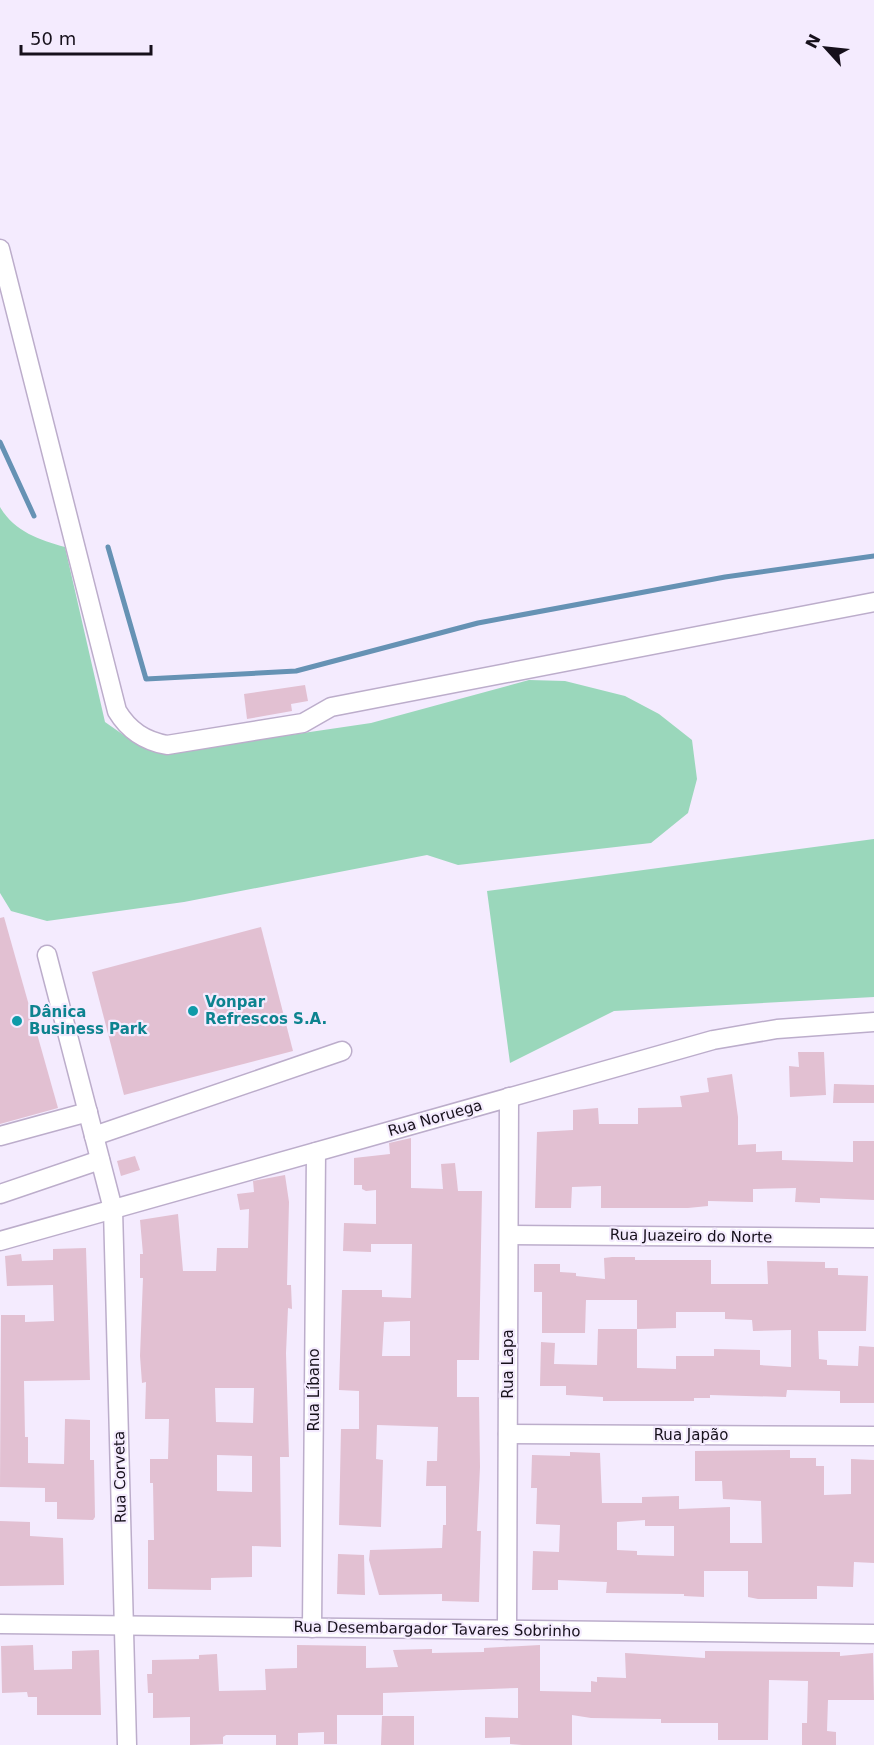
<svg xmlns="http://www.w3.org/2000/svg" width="874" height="1745" font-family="'DejaVu Sans',sans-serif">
<rect width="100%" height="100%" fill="#f4ebfe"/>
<g fill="#9ad7bb">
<path d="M0,507C14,531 39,540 65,547L105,722L135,743L162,754L371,723L529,680L565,681L625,696L659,714L692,740L697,779L688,813L651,843L458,865L427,855L184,902L47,921L11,911L0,893Z"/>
<polygon points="874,839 874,997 614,1011 510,1063 487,891"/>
</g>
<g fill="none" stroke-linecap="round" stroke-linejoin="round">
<g stroke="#6692b4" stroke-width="5">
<polyline points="0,442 34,516"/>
<polyline points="108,547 146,679 296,671 478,623 725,577 874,556"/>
</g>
</g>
<g fill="#e2c0d2" fill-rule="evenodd">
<polygon points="305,685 308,701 291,704 292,711 247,719 244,694"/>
<polygon points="4,917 58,1108 0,1124 0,918"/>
<polygon points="261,927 293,1051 124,1095 92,972"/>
<polygon points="798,1052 824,1052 826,1095 790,1097 789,1066 799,1067"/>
<polygon points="732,1074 738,1117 738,1145 756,1144 756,1152 782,1151 782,1160 853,1162 853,1141 874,1141 874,1200 820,1198 820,1203 795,1202 796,1188 753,1189 753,1202 708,1201 708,1206 688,1208 601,1208 601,1186 572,1187 571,1208 535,1208 537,1132 573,1130 573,1110 598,1108 599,1124 638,1124 638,1108 682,1107 680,1096 709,1092 707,1078"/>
<polygon points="834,1084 874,1085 874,1103 833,1103"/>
<path d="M411,1138V1188L443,1189L441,1164L455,1163L458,1191H482L479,1360H457V1397H479L480,1467L477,1531H481L479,1602L442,1601V1594L379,1595L369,1560L370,1550L442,1548L443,1525H446V1486H426L427,1461H437L438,1427L377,1425L376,1459L383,1460L381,1527L339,1525L341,1429H359V1391L339,1390L342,1290H382V1297L411,1298L412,1244H371V1252L343,1251L344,1223L376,1224V1190L366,1191L362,1189V1185H354V1158L390,1154L389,1143ZM410,1321V1356H382L384,1322Z"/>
<polygon points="135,1156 140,1170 121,1176 117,1161"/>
<path d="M285,1175L289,1202L287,1285H291L292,1309L288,1308L286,1353L289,1457H280L281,1547L252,1546V1577L211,1578V1590L148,1589V1540H154L153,1483H150V1459H168L169,1419H145L146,1382L142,1383L140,1356L143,1278H140V1254H143L140,1220L178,1214L183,1271H216L217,1248H248L249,1209L240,1210L237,1194L254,1192L253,1181ZM215,1388H254L253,1423L216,1422ZM217,1455L252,1456V1492L217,1491Z"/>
<polygon points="86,1248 90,1380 24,1381 25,1437 28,1437 28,1463 64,1464 65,1419 90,1420 90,1460 94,1460 95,1517 93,1520 57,1519 57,1502 45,1502 45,1488 0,1487 1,1315 25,1315 25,1322 54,1321 53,1285 7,1286 5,1256 21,1254 22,1261 53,1260 53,1249"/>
<polygon points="612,1257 635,1257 635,1260 711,1260 711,1284 768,1284 767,1261 825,1262 825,1268 838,1268 838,1275 868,1276 866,1331 818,1331 819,1359 827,1360 827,1365 858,1366 859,1346 874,1347 874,1403 840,1403 840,1391 787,1390 786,1397 710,1395 710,1398 694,1398 694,1401 603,1401 603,1397 566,1395 566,1386 540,1386 541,1342 555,1343 554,1364 597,1365 598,1329 637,1329 637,1368 676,1369 676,1356 714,1356 714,1349 760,1350 760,1365 791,1367 791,1330 753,1331 752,1320 725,1319 725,1312 676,1312 676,1328 637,1329 637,1300 586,1300 585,1333 542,1333 542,1292 534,1292 534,1264 560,1264 560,1272 576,1273 576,1276 605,1279 604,1258"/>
<path d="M790,1450V1458H816V1466H824V1495L851,1494V1459L874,1460V1563L854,1562L853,1587L817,1586V1599H758L748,1597V1571H704V1597L684,1596V1594L606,1593L607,1582L558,1580V1590H532L533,1551L559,1552L560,1525L536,1524L537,1488H531L532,1455L570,1456V1452L600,1453L602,1503H642V1497L679,1496V1509L730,1507V1543H762L761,1501L723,1499L722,1481H695V1451ZM645,1520V1526H674V1556L637,1555V1551L617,1550V1522Z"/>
<polygon points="0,1521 30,1522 30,1536 63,1538 64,1585 0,1586"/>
<polygon points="338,1554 364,1555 365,1595 337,1594"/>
<polygon points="33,1645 34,1670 72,1669 72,1651 99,1650 101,1715 37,1715 37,1697 28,1697 27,1692 2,1693 1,1646"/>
<polygon points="297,1645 366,1646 366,1668 398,1667 393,1650 432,1649 432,1653 484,1652 484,1648 540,1645 540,1691 591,1692 591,1681 597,1682 597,1677 626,1678 625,1653 705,1658 705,1651 840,1652 840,1656 873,1653 874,1700 828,1700 827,1731 836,1732 836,1745 802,1745 802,1723 807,1723 808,1681 769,1680 768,1740 718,1740 718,1723 661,1723 661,1719 591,1718 572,1715 572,1745 522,1745 510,1744 510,1737 485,1738 485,1717 518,1718 518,1688 383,1693 383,1715 337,1715 337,1744 324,1744 324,1732 298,1733 298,1745 276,1745 276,1735 226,1735 223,1737 223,1744 190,1745 190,1717 153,1718 153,1693 148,1693 147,1674 152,1674 152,1660 199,1659 199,1655 217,1654 219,1691 266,1690 265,1669 297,1668"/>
<polygon points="382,1716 414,1716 414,1745 381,1745"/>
</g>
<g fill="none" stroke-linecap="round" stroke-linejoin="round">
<defs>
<g id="minor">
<path d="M0,249L117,711C129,731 145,741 167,745L303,723L331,707L874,602"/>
<polyline points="47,955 113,1209 127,1745"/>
<polyline points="0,1136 88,1112"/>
<polyline points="94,1136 342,1051"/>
<polyline points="0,1194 100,1160"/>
<polyline points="509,1235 874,1238"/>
<polyline points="0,1241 713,1040 777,1029 874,1022"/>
<polyline points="508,1434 874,1436"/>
<polyline points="0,1624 874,1634"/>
<polyline points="312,1628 316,1152"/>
<polyline points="507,1630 509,1097"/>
</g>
</defs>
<use href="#minor" stroke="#bcadcb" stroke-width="21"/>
<use href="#minor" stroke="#fff" stroke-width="18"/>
</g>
<g fill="#0f9aa8" stroke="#f4ebfe" stroke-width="2">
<circle cx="193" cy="1011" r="6"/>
<circle cx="17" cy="1021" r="6"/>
</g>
<g text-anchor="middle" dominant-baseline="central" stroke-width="4.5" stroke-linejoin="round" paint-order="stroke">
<g font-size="15" font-weight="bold" fill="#0d838f" stroke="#f4ebfe" text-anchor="start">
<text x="205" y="1002">Vonpar<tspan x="205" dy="17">Refrescos S.A.</tspan></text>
<text x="29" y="1012">Dânica<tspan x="29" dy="17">Business Park</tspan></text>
</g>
<g font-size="15" fill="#16101b" stroke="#f4ebfe">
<text transform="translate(435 1118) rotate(-16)">Rua Noruega</text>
<text transform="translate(691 1236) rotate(1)">Rua Juazeiro do Norte</text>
<text transform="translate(508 1364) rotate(-90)">Rua Lapa</text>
<text transform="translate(314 1390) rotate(-90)">Rua Líbano</text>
<text x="691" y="1435">Rua Japão</text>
<text transform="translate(120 1477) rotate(-91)">Rua Corveta</text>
<text transform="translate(437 1629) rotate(1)">Rua Desembargador Tavares Sobrinho</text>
</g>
</g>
<g transform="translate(826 48) rotate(297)" stroke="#f4ebfe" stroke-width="4.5" paint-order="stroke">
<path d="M0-4.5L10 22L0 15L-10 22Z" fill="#16101b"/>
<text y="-9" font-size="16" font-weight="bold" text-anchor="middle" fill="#16101b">N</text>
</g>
<path d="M21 45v9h130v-9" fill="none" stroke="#16101b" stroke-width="3"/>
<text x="30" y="45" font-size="18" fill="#16101b" stroke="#f4ebfe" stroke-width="4.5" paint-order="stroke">50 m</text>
</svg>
